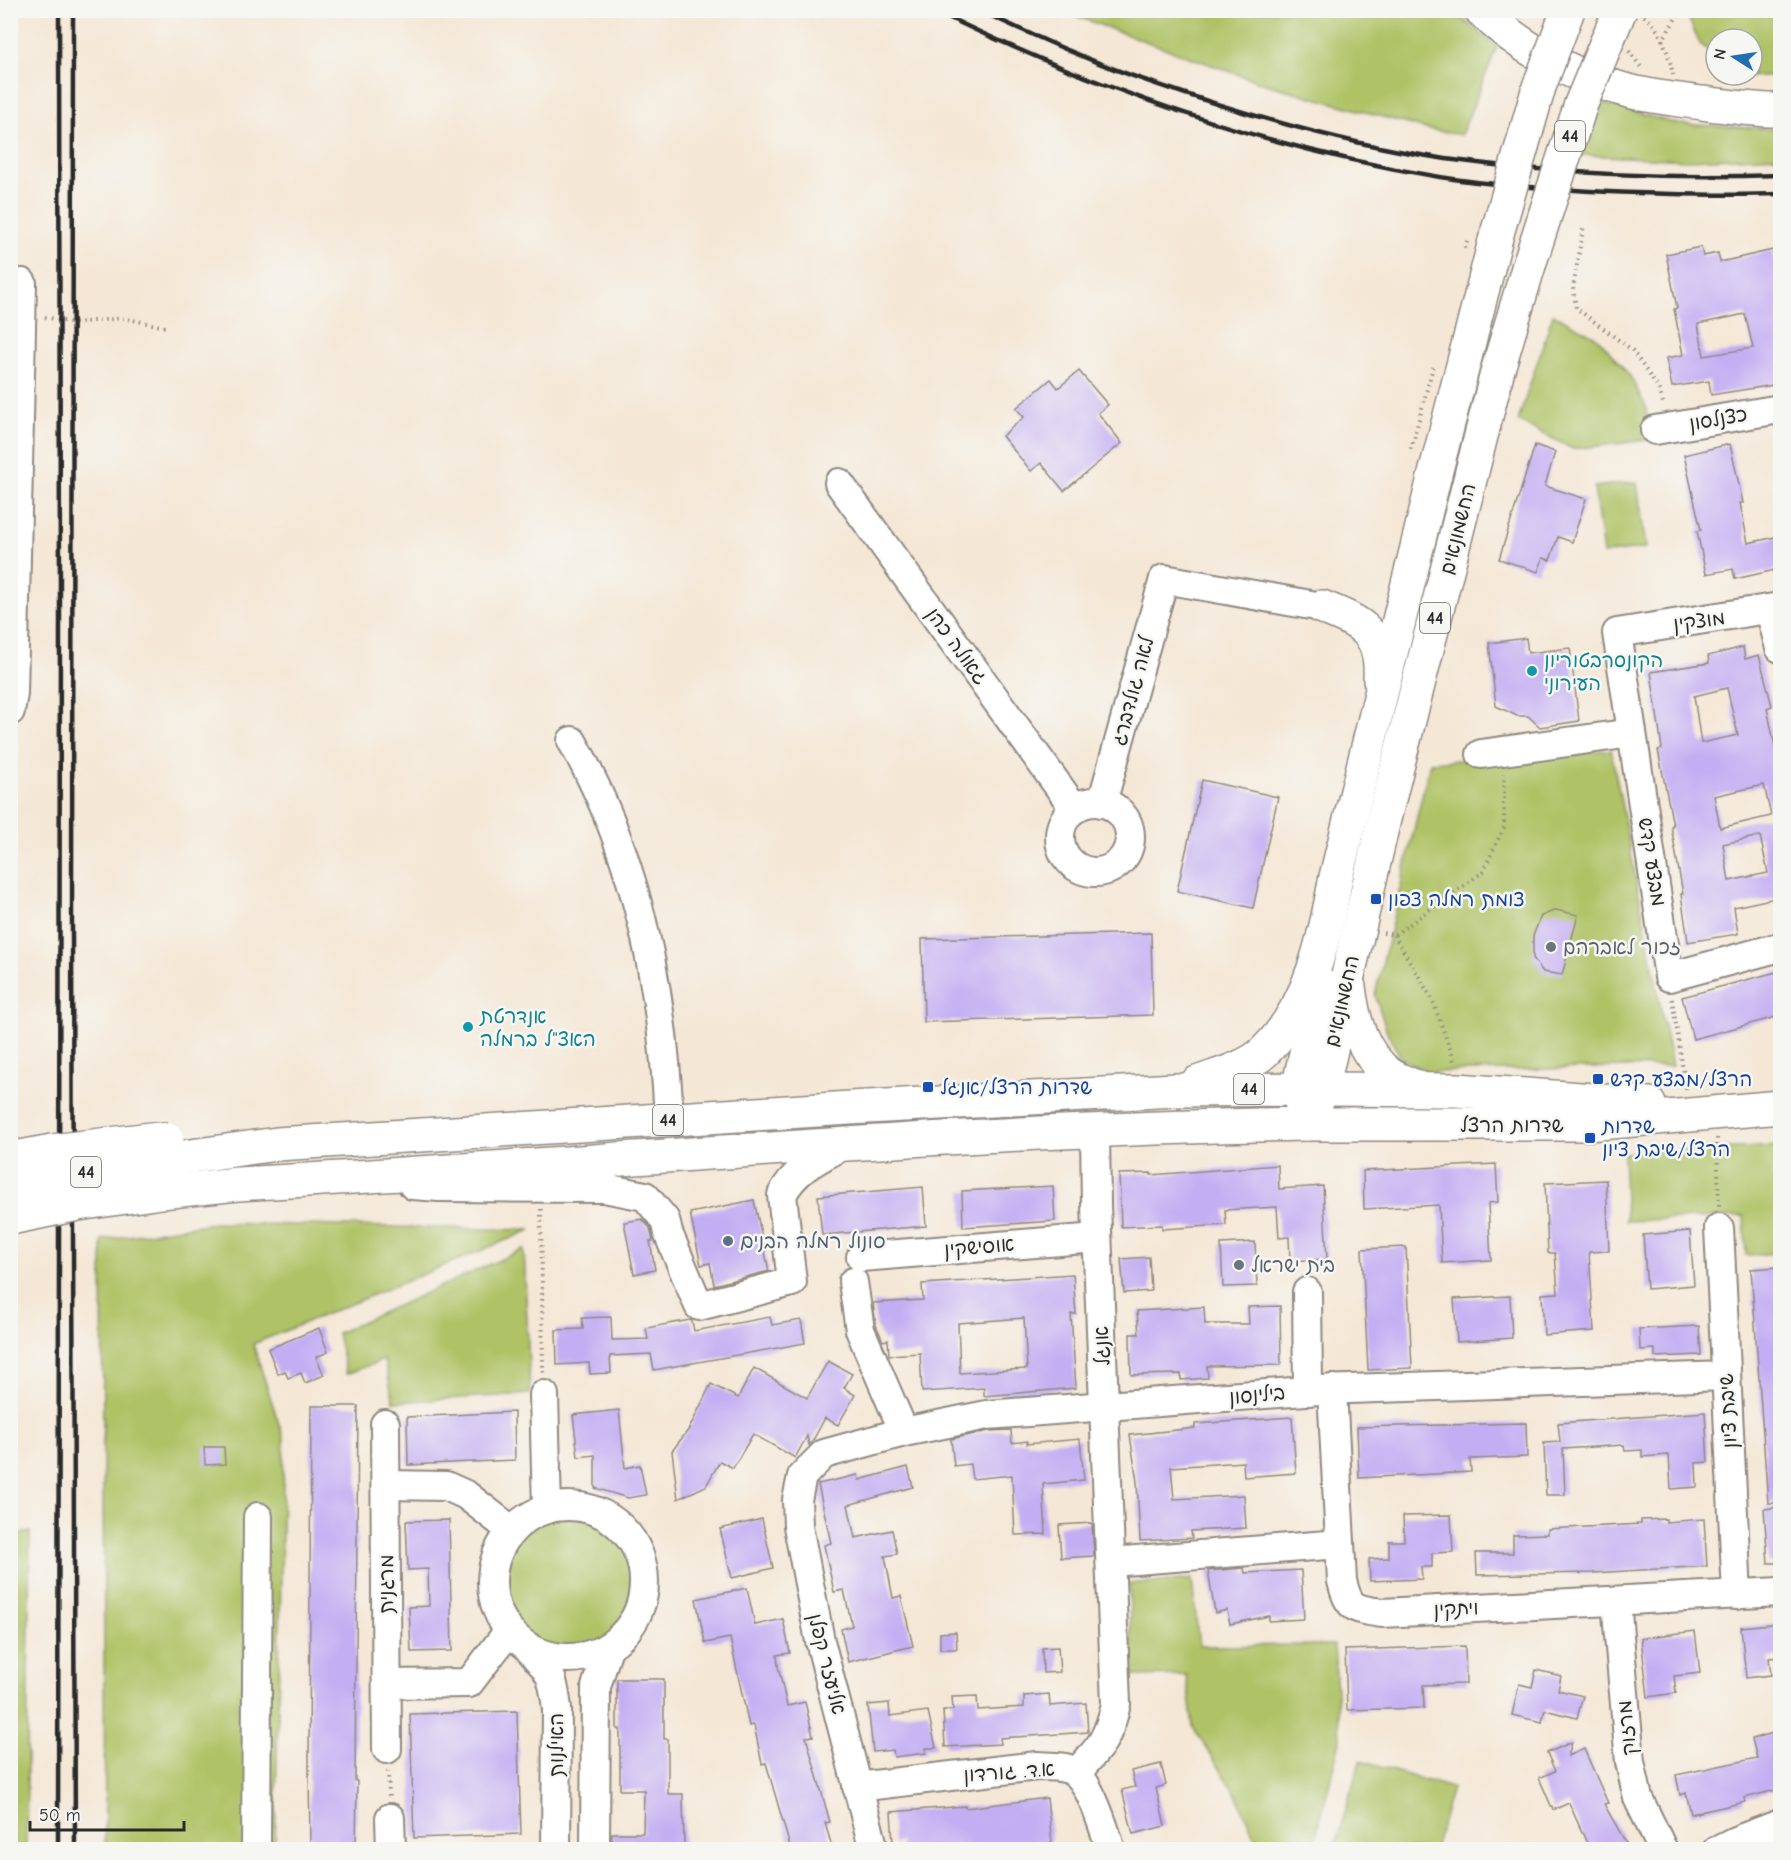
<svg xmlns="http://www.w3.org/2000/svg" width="1791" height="1860" font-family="'Comic Neue','Playpen Sans Hebrew',sans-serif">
<rect width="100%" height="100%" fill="#f6f6f2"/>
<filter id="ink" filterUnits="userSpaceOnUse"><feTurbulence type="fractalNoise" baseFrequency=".0167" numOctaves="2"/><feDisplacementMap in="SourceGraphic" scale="12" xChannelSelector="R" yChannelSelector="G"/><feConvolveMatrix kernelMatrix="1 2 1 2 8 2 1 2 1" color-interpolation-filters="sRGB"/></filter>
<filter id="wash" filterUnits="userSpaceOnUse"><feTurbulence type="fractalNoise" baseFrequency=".008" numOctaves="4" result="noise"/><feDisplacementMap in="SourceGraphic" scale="24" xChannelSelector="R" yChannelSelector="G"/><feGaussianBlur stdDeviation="1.35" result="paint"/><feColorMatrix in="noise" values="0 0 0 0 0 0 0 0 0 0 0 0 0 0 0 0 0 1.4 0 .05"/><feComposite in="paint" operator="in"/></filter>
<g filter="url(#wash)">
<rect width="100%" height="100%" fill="#f4e7d5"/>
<g fill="#afc265" stroke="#6d7648" stroke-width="1.5">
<polygon points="1061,11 1453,11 1497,47 1461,135 1426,129 1262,83"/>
<polygon points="1685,11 1780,11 1780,75 1744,77 1742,75 1752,75 1752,39 1716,39 1716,56 1700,44"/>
<polygon points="1601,103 1678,124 1780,129 1780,156 1687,160 1582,155"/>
<polygon points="1553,314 1598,338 1630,376 1646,407 1647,440 1573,449 1518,421"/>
<polygon points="1637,482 1646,548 1603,554 1594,487"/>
<polygon points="1611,750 1672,1066 1427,1072 1402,1059 1388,1035 1375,995 1430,762"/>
<polygon points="1780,1146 1780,1253 1746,1255 1744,1216 1626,1221 1623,1153"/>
<polygon points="214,1223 531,1230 253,1344 284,1439 275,1849 105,1849 102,1240"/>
<polygon points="524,1249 530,1394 394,1402 384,1360 346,1374 337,1333"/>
<circle cx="568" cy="1582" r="68"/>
<polygon points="30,1532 26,1849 11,1849 11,1537"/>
<polygon points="1192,1579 1199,1646 1334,1645 1340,1741 1313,1849 1258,1849 1255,1838 1236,1794 1193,1727 1186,1675 1132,1676 1129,1584"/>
<polygon points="1360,1761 1452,1788 1434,1849 1334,1849"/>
</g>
<g id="blocks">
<g fill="#c4aef3" fill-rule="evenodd">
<path d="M1701,247L1703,256L1718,253L1720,262L1773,250L1780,282V384L1711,395L1709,381L1672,387L1666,358L1683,355L1674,309L1677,308L1666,254ZM1745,314L1753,348L1704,356L1698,324Z"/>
<polygon points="1079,371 1108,405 1098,413 1122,443 1064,491 1041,463 1031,471 1002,436 1024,417 1016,408 1051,379 1058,388"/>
<polygon points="1730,444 1743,503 1740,503 1748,543 1780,536 1780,569 1735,579 1733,569 1706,574 1697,531 1701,530 1684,455"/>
<polygon points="1535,445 1555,452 1545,486 1586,499 1572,542 1558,537 1550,560 1543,558 1538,572 1499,559"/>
<polygon points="1526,638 1528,653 1570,648 1579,721 1540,727 1528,716 1517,716 1496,706 1489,643"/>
<path d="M1743,647L1745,659L1759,655L1772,706L1767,708L1780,771V897L1734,907L1738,934L1688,942L1681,894H1683L1671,826L1673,825L1658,750L1662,749L1651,672L1709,663L1708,656ZM1727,688L1738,735L1701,743L1694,696ZM1764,785L1771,816L1720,828L1714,796ZM1760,836L1768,873L1729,881L1723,844Z"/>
<polygon points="1202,780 1278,797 1253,908 1177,891"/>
<polygon points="1556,910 1578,915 1562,975 1543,972 1533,958 1533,936 1541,916"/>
<polygon points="1151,933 1153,1015 924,1022 922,939"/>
<polygon points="1780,971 1780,1016 1693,1039 1682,997"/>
<polygon points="1496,1164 1498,1202 1488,1203 1491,1260 1442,1263 1439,1205 1364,1209 1363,1171"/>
<polygon points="1278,1165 1279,1189 1323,1186 1327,1259 1290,1261 1289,1237 1279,1238 1277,1207 1225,1210 1226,1225 1162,1229 1162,1225 1121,1227 1119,1174 1151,1173 1151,1175"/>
<polygon points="1606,1180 1609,1251 1589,1252 1594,1331 1544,1335 1542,1294 1558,1293 1555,1253 1548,1253 1545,1183"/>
<polygon points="1053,1186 1055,1221 963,1227 962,1191"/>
<polygon points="923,1187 926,1226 822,1235 818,1196"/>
<polygon points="754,1200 769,1271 714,1285 710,1263 701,1265 690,1213"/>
<polygon points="642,1219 650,1228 653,1241 650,1241 655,1270 634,1274 624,1222"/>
<polygon points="1690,1231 1694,1285 1647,1289 1643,1235"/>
<polygon points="1255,1242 1257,1286 1223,1287 1221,1244"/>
<polygon points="1406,1247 1412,1368 1368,1370 1362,1249"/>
<polygon points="1149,1257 1151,1291 1124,1293 1121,1259"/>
<polygon points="1780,1267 1780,1503 1768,1503 1751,1269"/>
<path d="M1073,1274L1076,1314H1071L1076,1388L984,1396V1388L922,1392L920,1353L889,1355L888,1340L883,1341L876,1325L873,1303L923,1300L922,1284ZM1024,1318L1027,1369L960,1373L958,1323Z"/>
<polygon points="1510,1296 1512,1338 1457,1342 1454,1299"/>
<polygon points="1280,1306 1281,1365 1207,1366 1208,1378 1181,1380 1181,1374 1131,1375 1130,1334 1139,1334 1137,1311 1204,1307 1205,1324 1249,1324 1248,1307"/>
<polygon points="611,1317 612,1340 648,1339 646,1328 690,1320 692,1321 694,1331 770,1317 772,1325 801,1320 805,1343 654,1370 651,1354 610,1356 611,1373 590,1374 589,1363 557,1365 556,1330 583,1329 582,1318"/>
<polygon points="1699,1326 1701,1355 1655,1357 1655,1349 1640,1350 1639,1329"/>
<polygon points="319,1328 328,1352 316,1357 324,1375 305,1383 301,1373 288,1378 285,1371 278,1374 268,1349"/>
<polygon points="828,1361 852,1374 844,1388 855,1395 838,1425 825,1418 812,1442 809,1445 807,1436 795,1458 753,1434 733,1468 720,1461 706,1486 678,1499 672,1451 689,1429 711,1384 738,1398 754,1368 807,1398"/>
<polygon points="311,1406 358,1406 355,1781 357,1781 356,1850 310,1850 309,1767"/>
<polygon points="619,1410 625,1468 640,1465 646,1495 628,1498 595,1488 595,1455 578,1457 573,1415"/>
<polygon points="514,1412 515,1460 408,1465 407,1417"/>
<polygon points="1705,1412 1708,1462 1696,1463 1697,1487 1671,1489 1669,1455 1642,1457 1642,1450 1625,1451 1624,1445 1563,1449 1565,1495 1546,1495 1544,1443 1560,1442 1558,1423"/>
<polygon points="1292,1417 1296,1473 1244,1477 1243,1462 1171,1467 1174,1499 1244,1495 1246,1528 1191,1531 1192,1538 1140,1541 1137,1482 1130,1435 1195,1428 1195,1424"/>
<polygon points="1526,1423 1527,1457 1470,1459 1471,1472 1359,1478 1357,1427"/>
<polygon points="1011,1430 1012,1443 1027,1441 1027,1444 1080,1439 1084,1480 1043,1484 1046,1534 1015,1535 1012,1475 972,1479 970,1464 954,1466 951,1439 989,1431"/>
<polygon points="204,1447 224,1447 225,1464 205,1465"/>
<polygon points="908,1467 913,1487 848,1505 855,1538 892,1530 897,1554 885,1556 893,1598 901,1596 913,1646 848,1662 841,1629 852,1626 844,1590 834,1592 824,1545 831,1543 818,1484 858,1475 859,1480"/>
<polygon points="1780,1507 1780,1563 1768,1563 1764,1509"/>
<polygon points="1451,1515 1453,1552 1432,1553 1432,1567 1421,1567 1422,1579 1370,1581 1369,1559 1389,1558 1389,1541 1404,1541 1403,1516"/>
<polygon points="762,1519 773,1568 732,1578 720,1529"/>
<polygon points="1666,1519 1666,1522 1704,1519 1707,1566 1593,1573 1477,1575 1476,1553 1513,1553 1513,1535 1548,1534 1548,1529 1641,1524 1641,1520"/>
<polygon points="449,1520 452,1651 411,1652 409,1607 429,1606 428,1569 408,1570 406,1521"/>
<polygon points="1092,1523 1094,1556 1061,1558 1059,1525"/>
<polygon points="1244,1568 1245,1573 1301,1570 1304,1619 1269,1621 1269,1616 1230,1624 1227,1610 1215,1613 1208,1571"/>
<polygon points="747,1588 755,1625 783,1619 790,1653 777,1655 778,1666 787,1706 805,1702 813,1736 806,1737 830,1822 825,1823 833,1850 791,1850 766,1763 762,1764 754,1725 749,1726 730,1638 705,1643 696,1599"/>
<polygon points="1780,1623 1780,1657 1769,1658 1771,1675 1746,1678 1741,1627"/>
<polygon points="1695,1631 1700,1673 1674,1676 1676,1693 1648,1697 1641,1638"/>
<polygon points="956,1632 957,1649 940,1649 940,1633"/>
<polygon points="1465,1646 1466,1684 1423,1685 1424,1708 1347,1710 1345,1650"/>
<polygon points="1058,1647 1060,1672 1043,1673 1042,1648"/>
<polygon points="1536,1670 1561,1676 1558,1690 1583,1696 1577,1718 1545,1710 1542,1722 1512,1715 1519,1684 1532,1687"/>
<polygon points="617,1679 664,1679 664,1739 668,1739 668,1794 683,1794 684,1850 612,1850 612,1833 643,1833 644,1790 620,1790 620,1729 617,1729"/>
<polygon points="1049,1694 1050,1706 1086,1703 1088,1732 1000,1738 1001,1744 945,1747 943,1710 953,1710 952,1697 977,1696 978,1710 1024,1707 1024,1696"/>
<polygon points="889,1703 890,1716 928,1711 936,1748 926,1748 926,1753 894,1757 893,1750 873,1752 868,1705"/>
<polygon points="517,1711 521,1834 414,1838 410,1714"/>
<polygon points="1780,1731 1780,1789 1744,1798 1745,1802 1691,1814 1686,1793 1680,1795 1676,1775 1757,1758 1752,1739"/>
<polygon points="1572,1742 1568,1756 1584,1749 1608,1803 1604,1804 1630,1850 1590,1850 1569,1803 1553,1810 1539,1778 1555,1771 1547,1753"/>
<polygon points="1161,1764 1166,1785 1156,1788 1165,1826 1133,1834 1122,1790 1135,1787 1131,1771"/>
<polygon points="1047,1798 1052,1844 1005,1850 994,1850 993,1845 938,1850 901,1850 901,1842 893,1843 891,1812 965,1806 965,1808"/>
</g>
</g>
</g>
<g filter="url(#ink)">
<use href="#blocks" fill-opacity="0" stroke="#908980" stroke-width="1.5"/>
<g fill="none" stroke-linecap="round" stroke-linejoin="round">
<defs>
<g id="minor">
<polyline points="1655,430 1780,409"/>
<polyline points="839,483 1075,809"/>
<polyline points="1780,607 1617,633 1669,977 1780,947"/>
<polyline points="1770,610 1780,648"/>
<polyline points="10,711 13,694 22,283"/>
<path d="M572,741C637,855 663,990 669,1120"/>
<polyline points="1481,754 1632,733"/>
<circle cx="1095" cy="837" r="35"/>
<polyline points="1102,803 1164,579 1322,607"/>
<path d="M413,1185L439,1187L604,1188L645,1196L665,1220L668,1233L699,1306L792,1282L782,1195C795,1168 822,1157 847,1143"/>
<polyline points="1719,1228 1737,1595"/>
<polyline points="861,1257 1097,1238"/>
<polyline points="853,1282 860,1330 904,1432"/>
<polyline points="1307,1292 1308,1391"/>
<path d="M1332,1389L1342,1581C1349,1609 1354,1609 1382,1613L1780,1592"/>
<polyline points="544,1395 547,1509"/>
<polyline points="385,1424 387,1749"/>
<polyline points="386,1485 446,1486 466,1495 511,1530"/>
<circle cx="568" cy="1582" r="76"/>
<polyline points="1111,1562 1340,1544"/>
<polyline points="1616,1601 1630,1762 1638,1798 1663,1850"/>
<path d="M529,1649C551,1673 553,1675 557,1709L556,1850"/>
<polyline points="387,1684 469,1683 508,1632"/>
<path d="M1076,1773C1100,1747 1108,1740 1116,1704L1096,1205L1095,1131"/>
<path d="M857,1787L1037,1766C1050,1767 1064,1765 1075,1772C1090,1783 1105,1831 1111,1850"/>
<polyline points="390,1818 391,1850"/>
<polyline points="256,1850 258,1517"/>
<polyline points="595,1850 596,1687 608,1648"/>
<polyline points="874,1850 820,1641 798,1526 797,1500 802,1476 824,1454 904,1432 987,1415 1319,1390 1726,1376"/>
<polyline points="1717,1850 1735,1841 1780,1824"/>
</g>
<g id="major">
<path d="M1481,10C1520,48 1569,74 1621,89C1647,97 1676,99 1702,103C1728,106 1755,111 1780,110"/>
<polyline points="1322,1089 1457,1090 1649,1104"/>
<polyline points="1306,1124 1588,1124 1780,1107"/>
</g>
<g id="highway">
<path d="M1322,607C1362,623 1383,632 1380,680"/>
<path d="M1349,987C1353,1020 1362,1053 1389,1074C1398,1080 1409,1084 1419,1088"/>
<path d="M1197,1083C1218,1075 1247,1068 1264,1052C1311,1007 1324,939 1336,877L1436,470L1495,241"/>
<polyline points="1314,1108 1322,1089 1383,823 1498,369 1529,265"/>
<polyline points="1303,1110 1298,1089 1321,985"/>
<polyline points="162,1160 277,1144 850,1108 1175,1090 1322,1089"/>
<path d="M161,1192L238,1184C594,1164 950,1130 1306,1124"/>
</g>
</defs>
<use href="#minor" stroke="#908980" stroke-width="32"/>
<use href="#major" stroke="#908980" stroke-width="36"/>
<use href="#highway" stroke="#908980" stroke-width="36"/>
<g stroke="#908980" stroke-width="4" stroke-dasharray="1.5 4.5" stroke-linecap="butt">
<path d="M1644,16C1660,26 1670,57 1673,75"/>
<polyline points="1662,41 1681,10"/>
<polyline points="1629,51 1641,67"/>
<polyline points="1583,229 1573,288 1576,308 1632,350 1659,389 1664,406"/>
<polyline points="45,317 73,323 124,318 165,327"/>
<polyline points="1411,449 1433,367"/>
<polyline points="1383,933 1394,935 1483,872 1504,827 1504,774"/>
<polyline points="1394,935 1432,999 1453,1057 1454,1064"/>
<polyline points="1672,999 1686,1089"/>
<polyline points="1717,1138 1719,1206"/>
<polyline points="541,1209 543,1373"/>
<polyline points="388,1771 389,1797"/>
</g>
<use href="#minor" stroke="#fff" stroke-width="28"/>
<use href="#major" stroke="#fff" stroke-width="33"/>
<use href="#highway" stroke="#fff" stroke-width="33"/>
<g stroke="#2b2b2b" stroke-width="4.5">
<polyline points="73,10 72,931 75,1850"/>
<path d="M933,10C1094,88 1263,148 1440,177C1490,185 1540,188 1590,191C1653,194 1717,196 1780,194"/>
<path d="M978,10C1035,36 1093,63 1153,83C1246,115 1349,145 1446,159C1556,174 1670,179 1780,175"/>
<polyline points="58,1850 60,616 59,10"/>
</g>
<defs>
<g id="highway-bridge">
<polyline points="1495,241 1539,87 1568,10"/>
<polyline points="1529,265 1581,104 1620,10"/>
<polyline points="10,1159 52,1151 151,1139 167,1139"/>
<polyline points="10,1187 162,1160"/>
<polyline points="10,1218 78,1204 161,1192"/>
</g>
</defs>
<use href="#highway-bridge" stroke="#908980" stroke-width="36" stroke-linecap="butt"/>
<polyline stroke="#908980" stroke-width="4" stroke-dasharray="1.5 4.5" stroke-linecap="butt" points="1465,248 1468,238"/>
<use href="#highway-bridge" stroke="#fff" stroke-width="33"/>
</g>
</g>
<g fill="#0f9aa8" stroke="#f6f6f2" stroke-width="2">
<circle cx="1532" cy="671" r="6"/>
<circle cx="468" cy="1027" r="6"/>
</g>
<g fill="#1a4fb4" stroke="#f6f6f2" stroke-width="2">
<rect x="1370" y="893" width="12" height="12" rx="3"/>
<rect x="1592" y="1073" width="12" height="12" rx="3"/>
<rect x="922" y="1081" width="12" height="12" rx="3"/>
<rect x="1584" y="1132" width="12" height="12" rx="3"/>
</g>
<g fill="#6b7280" stroke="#f6f6f2" stroke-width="2">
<circle cx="1551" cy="947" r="6"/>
<circle cx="1239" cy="1265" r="6"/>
</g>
<circle fill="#5c6f8a" stroke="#f6f6f2" stroke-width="2" cx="728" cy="1241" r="6"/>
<g text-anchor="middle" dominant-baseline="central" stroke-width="5" stroke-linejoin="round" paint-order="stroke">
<g fill="#f6f6f2" stroke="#686867" stroke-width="1.5">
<rect x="1555" y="121" width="30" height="30" rx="4.5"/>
<rect x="1420" y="603" width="30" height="30" rx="4.5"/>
<rect x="1234" y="1074" width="30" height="30" rx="4.5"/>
<rect x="653" y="1105" width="30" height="30" rx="4.5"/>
<rect x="71" y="1157" width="30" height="30" rx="4.5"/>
</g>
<g font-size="18" font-weight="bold" fill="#2b2b2b">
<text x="1570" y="136">44</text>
<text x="1435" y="618">44</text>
<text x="1249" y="1089">44</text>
<text x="668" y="1120">44</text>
<text x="86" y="1172">44</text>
</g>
<g font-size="20" fill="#2b2b2b" stroke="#f6f6f2">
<text transform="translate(1718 419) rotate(-10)">כצנלסון</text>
<text transform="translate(1458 529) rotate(-76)">החשמונאים</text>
<text transform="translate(1699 621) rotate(-8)">מוצקין</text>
<text transform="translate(957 646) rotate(54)">גאולה כהן</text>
<text transform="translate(1133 691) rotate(-75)">לאה גולדברג</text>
<text transform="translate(1652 862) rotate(81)">מבצע קדש</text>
<text transform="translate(1342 1001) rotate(-77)">החשמונאים</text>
<text x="1512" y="1125">שדרות הרצל</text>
<text transform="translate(979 1247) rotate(-5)">אוסישקין</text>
<text transform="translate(1102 1346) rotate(-93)">אנגל</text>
<text transform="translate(1257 1395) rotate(-5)">בילינסון</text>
<text transform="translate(1728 1411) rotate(-93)">שיבת ציון</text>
<text transform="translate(386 1584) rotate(-90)">מרגנית</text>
<text transform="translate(1456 1609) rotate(-3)">ויתקין</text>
<text transform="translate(827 1664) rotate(76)">אליעזר קפלן</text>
<text transform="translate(1627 1728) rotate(-96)">מרזוק</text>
<text transform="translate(556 1745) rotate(-90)">האילנות</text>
<text transform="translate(1009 1772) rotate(-4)">א.ד. גורדון</text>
</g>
<g font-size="20" fill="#0d838f" stroke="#f6f6f2" text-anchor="start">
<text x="1544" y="660">הקונסרבטוריון<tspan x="1544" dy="23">העירוני</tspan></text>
<text x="480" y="1016">אנדרטת<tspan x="480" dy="23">האצ"ל ברמלה</tspan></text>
</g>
<g font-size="20" fill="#164399" stroke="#f6f6f2" text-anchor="start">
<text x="1388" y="899">צומת רמלה צפון</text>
<text x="1610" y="1079">הרצל/מבצע קדש</text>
<text x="940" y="1087">שדרות הרצל/אנגל</text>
<text x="1602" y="1126">שדרות<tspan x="1602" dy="23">הרצל/שיבת ציון</tspan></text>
</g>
<g font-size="20" fill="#5b616d" stroke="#f6f6f2" text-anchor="start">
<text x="1563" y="947">זכור לאברהם</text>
<text x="1251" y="1265">בית ישראל</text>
</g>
<g font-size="20" fill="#4e5e75" stroke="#f6f6f2" text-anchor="start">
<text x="740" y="1241">סונול רמלה הבנים</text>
</g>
</g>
<rect width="1791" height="1860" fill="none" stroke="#f6f6f2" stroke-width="36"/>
<g transform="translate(1734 57) rotate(282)"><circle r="28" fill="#f6f6f2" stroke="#a5a5a2" stroke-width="1.5"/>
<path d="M0-4.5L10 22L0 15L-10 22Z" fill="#1f6fb2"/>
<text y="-9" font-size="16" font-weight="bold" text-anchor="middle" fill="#2b2b2b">N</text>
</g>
<path d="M30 1821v9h154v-9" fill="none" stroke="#2b2b2b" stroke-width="3"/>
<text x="39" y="1821" font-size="18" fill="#2b2b2b" stroke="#f6f6f2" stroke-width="4.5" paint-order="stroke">50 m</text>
</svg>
